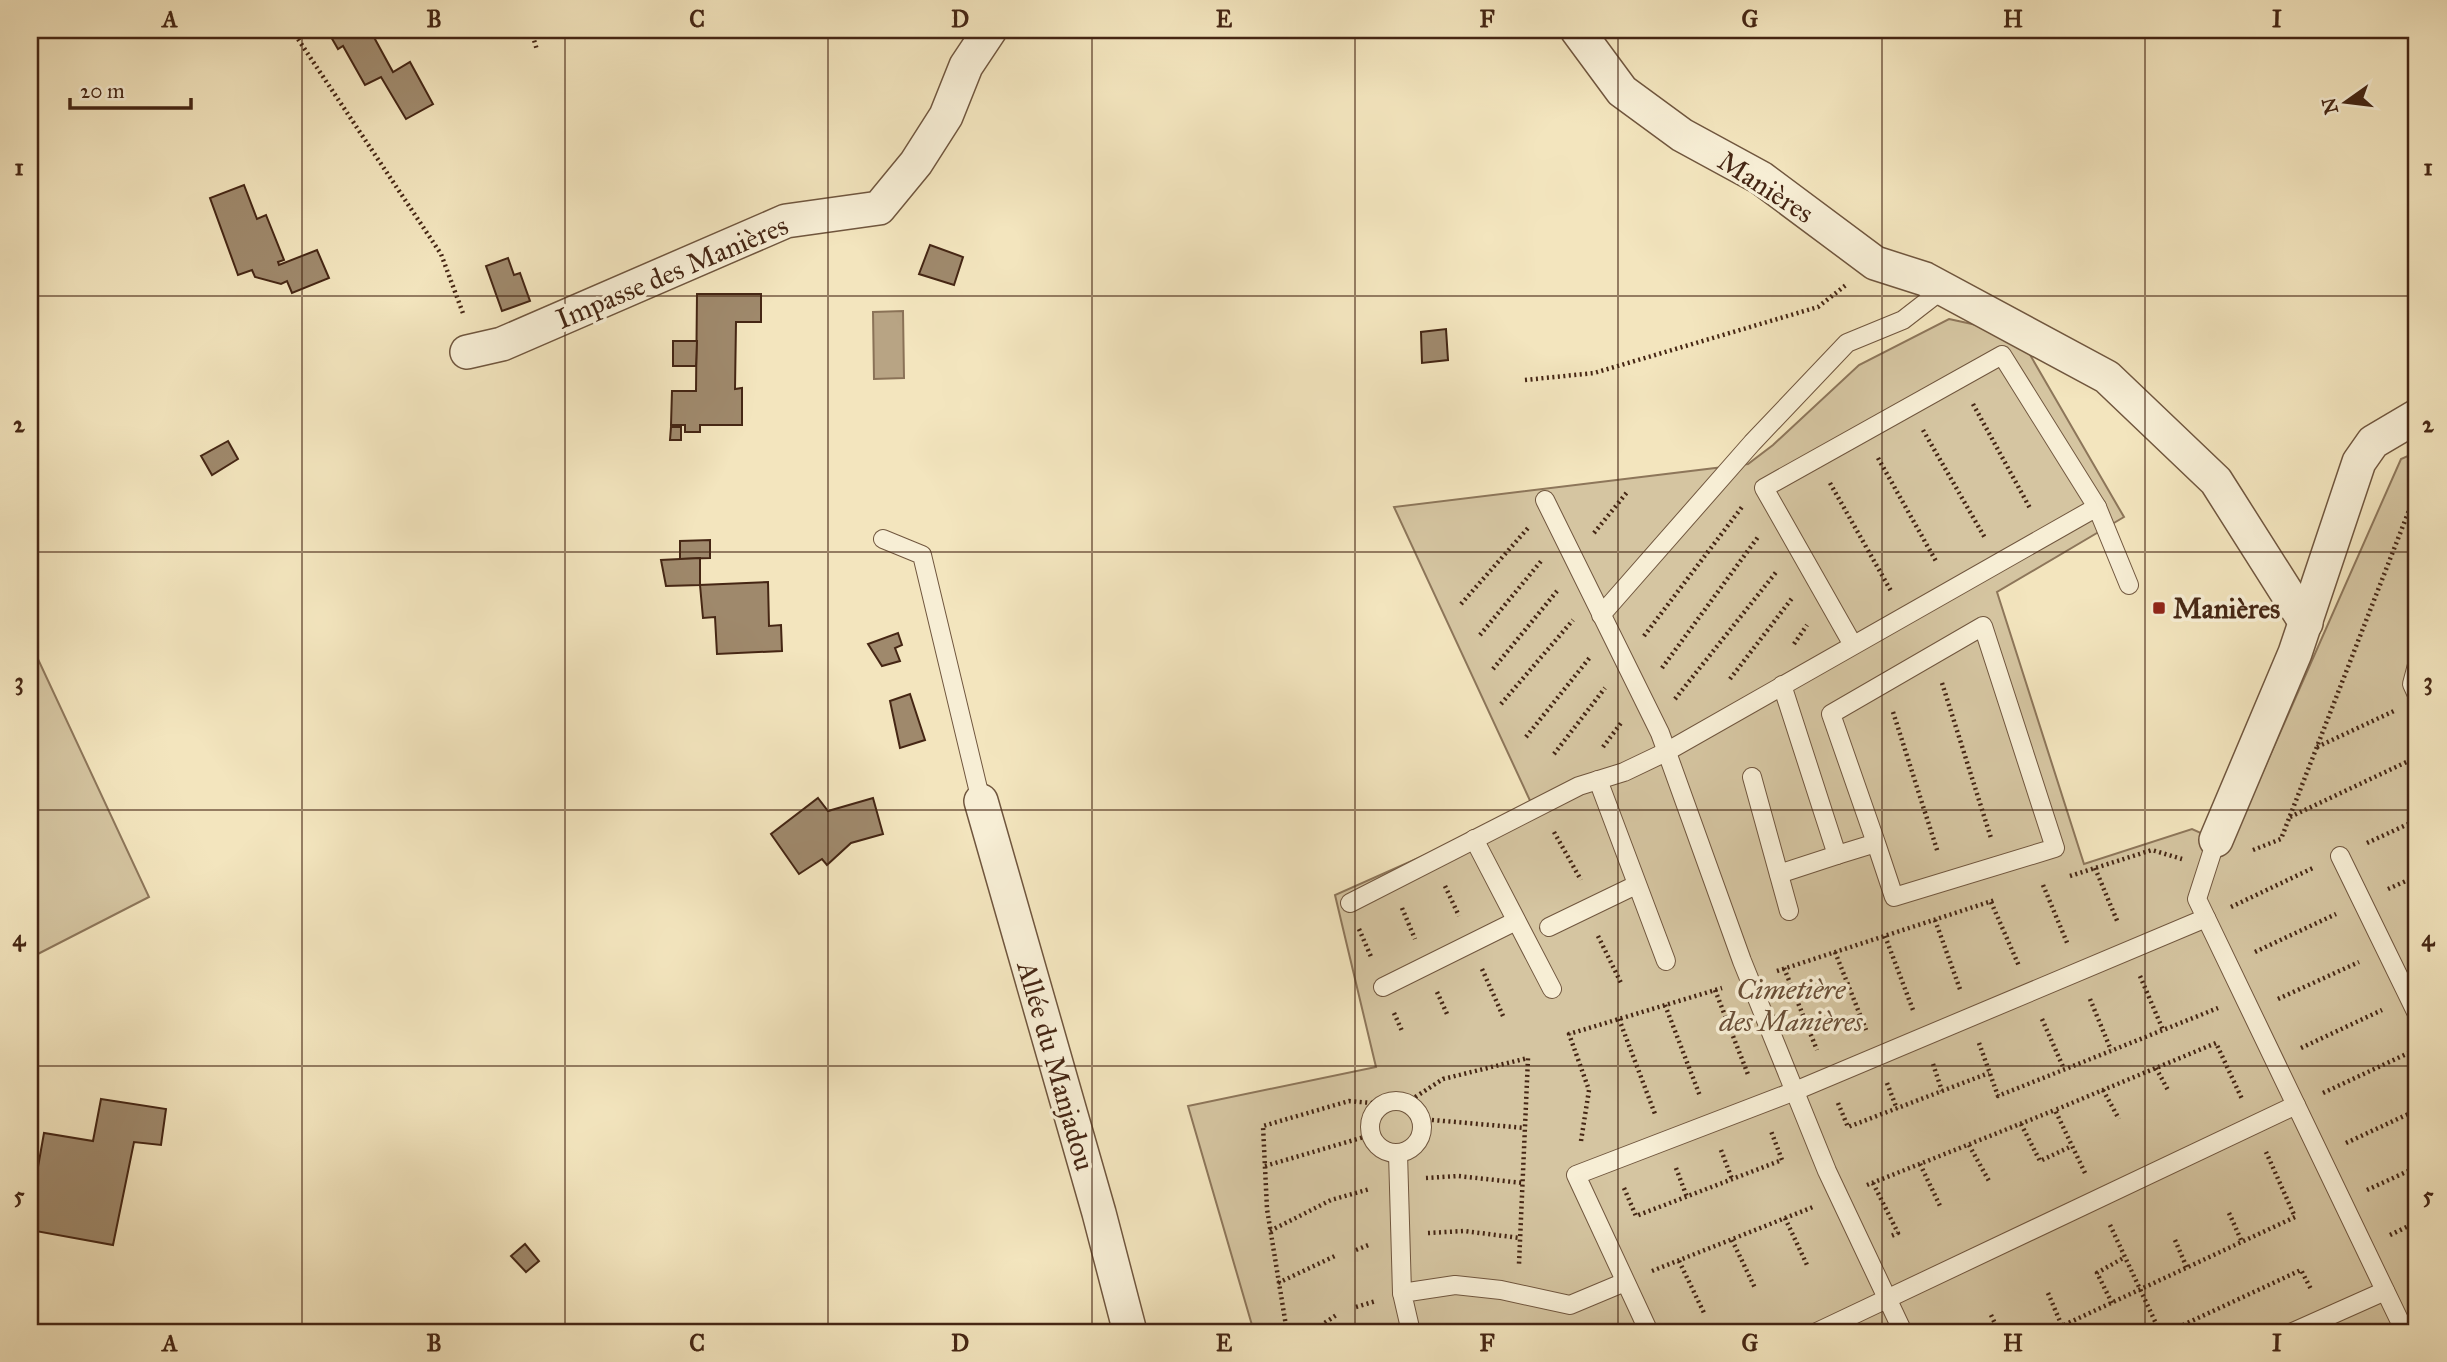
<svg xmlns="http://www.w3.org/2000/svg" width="2447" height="1362" font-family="'IM FELL Great Primer',serif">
<rect width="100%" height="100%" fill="#f3e5be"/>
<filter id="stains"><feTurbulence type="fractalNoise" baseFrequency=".00286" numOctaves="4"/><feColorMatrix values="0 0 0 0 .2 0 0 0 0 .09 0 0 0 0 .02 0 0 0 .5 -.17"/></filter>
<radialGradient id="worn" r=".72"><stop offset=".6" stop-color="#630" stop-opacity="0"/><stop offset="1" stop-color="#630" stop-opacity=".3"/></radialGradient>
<g fill="#d5c5a1" stroke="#8d765a" stroke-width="2">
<polygon points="1949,319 2018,334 2124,517 1997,592 2084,864 2192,829 2230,846 2401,459 2417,452 2417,1332 1254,1332 1188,1106 1376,1067 1335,895 1533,807 1394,507 1748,464 1773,445 1859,365"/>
<polygon points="30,642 149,897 30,958"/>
</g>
<polygon fill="#b8a484" stroke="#8a7257" stroke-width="2" points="903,311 904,378 874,379 873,312"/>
<g fill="#9f896c" stroke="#452614" stroke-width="2">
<polygon points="327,30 370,30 393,72 410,62 433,104 406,119 381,77 365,85 343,46 338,49"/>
<polygon points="244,185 257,219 266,215 284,260 278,262 279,265 317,250 329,278 292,293 287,281 281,284 255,277 252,270 238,275 210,198"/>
<polygon points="930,245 963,257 954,285 919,274"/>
<polygon points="508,258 514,275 520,273 530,301 502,311 486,266"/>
<polygon points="697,294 761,294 761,322 736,322 735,389 742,388 742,425 700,425 700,432 685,432 685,425 671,425 672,391 696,391"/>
<polygon points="1446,329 1448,360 1422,363 1421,332"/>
<polygon points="673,341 697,341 696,366 673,366"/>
<polygon points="671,427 681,427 681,440 670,440"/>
<polygon points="228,441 238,459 212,475 201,456"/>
<polygon points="710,540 710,558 680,559 680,541"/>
<polygon points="700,558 700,585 666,586 661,560"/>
<polygon points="768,582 769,626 781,625 782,651 717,654 715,617 703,618 700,585"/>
<polygon points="898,633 902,645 895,648 900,661 882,666 868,644"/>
<polygon points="910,694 925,740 900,748 890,701"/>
<polygon points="818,798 828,811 873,798 883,834 851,843 827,865 822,859 799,874 771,834"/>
<polygon points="101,1099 166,1109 161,1145 134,1142 113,1245 30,1230 30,1212 44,1133 93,1141"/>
<polygon points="525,1244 539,1261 526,1272 511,1256"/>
</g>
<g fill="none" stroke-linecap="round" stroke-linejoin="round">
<defs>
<g id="lane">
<polyline points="1545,500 1660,733 1742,961 1827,1171 1903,1332"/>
<polyline points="883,539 922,555 981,801"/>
<polyline points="1601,615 1752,443 1847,343 1903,320 1943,289"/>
<polyline points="1853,645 1764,488 2002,355 2097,507"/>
<polyline points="2417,665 2412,684 2417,695"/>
<polyline points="1782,685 1837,855 1876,843 1894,897 2055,848 1983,626 1831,714 1876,843"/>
<polyline points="1752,777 1789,911"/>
<polyline points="1598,780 1666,961"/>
<polyline points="1474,839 1552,989"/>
<polyline points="2216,840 2197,899 2405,1332"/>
<polyline points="2340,856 2417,1014"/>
<polyline points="1779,874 1837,855"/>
<polyline points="1350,903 1579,786 1624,772 1666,752 2097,507 2129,585"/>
<polyline points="1549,927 1636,885"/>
<polyline points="1383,987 1516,921"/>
<circle cx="1396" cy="1127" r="26"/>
<polyline points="1398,1153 1402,1293"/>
<polyline points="1411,1332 1402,1293 1455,1285 1501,1290 1570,1305 1625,1282"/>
<polyline points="1649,1332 1576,1175 1795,1091 2206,918"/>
<polyline points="1817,1332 2296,1105"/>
<polyline points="2293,1332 2385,1291"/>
</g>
<g id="street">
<polyline points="1577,30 1622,91 1682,135 1761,178 1875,263 1925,279 2107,377 2216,481 2306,623"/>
<polyline points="467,352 502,344 786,221 879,208 916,163 946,116 966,66 990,30"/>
<polyline points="981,801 1099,1213 1130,1332"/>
<polyline points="2216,840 2295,653 2359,462 2373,442 2417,416"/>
</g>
</defs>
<use href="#lane" stroke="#70563e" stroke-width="20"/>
<use href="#street" stroke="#70563e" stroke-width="36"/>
<g stroke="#452614" stroke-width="4.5" stroke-dasharray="2 3.5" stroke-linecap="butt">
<polyline points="292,30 441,254 464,316"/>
<polyline points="531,30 537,50"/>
<polyline points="1525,380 1594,373 1818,307 1846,285"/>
<polyline points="1973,404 2031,510"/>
<polyline points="1923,430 1985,538"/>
<polyline points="1878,458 1937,563"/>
<polyline points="1830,483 1891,591"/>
<polyline points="1594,533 1628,491"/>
<polyline points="1461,604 1528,528"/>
<polyline points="1480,635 1542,560"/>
<polyline points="1644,636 1742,507"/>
<polyline points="1794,644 1807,625"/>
<polyline points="1662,668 1758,537"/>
<polyline points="1493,669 1557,591"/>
<polyline points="1730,679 1793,597"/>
<polyline points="1942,683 1991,838"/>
<polyline points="1675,699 1777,571"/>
<polyline points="1501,704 1573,620"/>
<polyline points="1893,712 1938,853"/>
<polyline points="1526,737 1591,656"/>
<polyline points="1603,747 1621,723"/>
<polyline points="2317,747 2394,711"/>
<polyline points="1554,754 1605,688"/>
<polyline points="2290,817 2417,757"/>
<polyline points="1554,832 1581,880"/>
<polyline points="2367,843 2417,820"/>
<polyline points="2253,850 2281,839 2417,490"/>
<polyline points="2095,868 2118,923"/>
<polyline points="2070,876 2152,850 2182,859"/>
<polyline points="2043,885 2068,945"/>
<polyline points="1445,886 1459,916"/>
<polyline points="2388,889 2417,876"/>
<polyline points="1991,902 2019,966"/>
<polyline points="2231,907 2315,867"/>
<polyline points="1402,908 1415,939"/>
<polyline points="1935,920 1961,992"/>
<polyline points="1359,929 1372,959"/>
<polyline points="1598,936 1622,985"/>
<polyline points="1885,936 1913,1010"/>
<polyline points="1835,952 1866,1030"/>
<polyline points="2255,952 2336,914"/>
<polyline points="1784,968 1817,1050"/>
<polyline points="1482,969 1503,1016"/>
<polyline points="1777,971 1995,900"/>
<polyline points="2140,976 2163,1030"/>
<polyline points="1715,990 1749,1077"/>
<polyline points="1437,992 1447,1014"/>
<polyline points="2090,999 2111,1050"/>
<polyline points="2278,999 2359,962"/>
<polyline points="1665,1005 1700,1096"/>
<polyline points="1394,1013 1402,1031"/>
<polyline points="1619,1019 1655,1114"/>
<polyline points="2042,1019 2064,1069"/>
<polyline points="1979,1043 1998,1096 2218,1008"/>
<polyline points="2301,1048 2382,1010"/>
<polyline points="1933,1064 1942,1091"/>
<polyline points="2156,1068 2169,1092"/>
<polyline points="1887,1083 1897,1109"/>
<polyline points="2103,1090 2119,1119"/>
<polyline points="2323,1093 2417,1049"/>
<polyline points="1406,1103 1443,1079 1528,1058 1519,1264"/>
<polyline points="1838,1103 1848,1127 1989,1073"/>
<polyline points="1421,1119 1525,1128"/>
<polyline points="2021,1124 2040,1161 2072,1146"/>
<polyline points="1581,1141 1589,1090 1569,1034 1722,988"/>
<polyline points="2346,1143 2417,1110"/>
<polyline points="1969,1145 1989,1181"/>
<polyline points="1721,1150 1732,1179"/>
<polyline points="1920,1164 1941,1208"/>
<polyline points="1265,1166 1371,1135"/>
<polyline points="1676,1168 1687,1197"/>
<polyline points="2085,1173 2055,1110 2216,1043 2242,1099"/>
<polyline points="1426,1178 1458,1176 1523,1183"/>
<polyline points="1873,1183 1898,1233 1891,1236"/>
<polyline points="1867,1185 2055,1110"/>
<polyline points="1624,1188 1636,1216 1782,1160 1771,1131"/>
<polyline points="2367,1190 2417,1167"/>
<polyline points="2229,1213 2242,1242"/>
<polyline points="1785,1218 1807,1265"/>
<polyline points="2110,1225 2160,1332"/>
<polyline points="1270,1231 1331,1200 1370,1189"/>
<polyline points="1428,1233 1464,1231 1520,1238"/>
<polyline points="2390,1235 2417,1222"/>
<polyline points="1732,1240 1755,1288"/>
<polyline points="2175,1240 2187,1268"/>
<polyline points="1356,1250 1371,1244"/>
<polyline points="1679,1261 1705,1315"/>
<polyline points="1652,1271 1813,1207"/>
<polyline points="1278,1283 1337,1255"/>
<polyline points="2048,1293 2062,1326"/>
<polyline points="2112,1303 2097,1273 2125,1257"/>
<polyline points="1356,1307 1376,1301"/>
<polyline points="1991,1315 1999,1332"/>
<polyline points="1287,1332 1267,1209 1263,1126 1349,1101 1383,1104"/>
<polyline points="1311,1332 1338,1314"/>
<polyline points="2049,1332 2295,1217 2266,1152"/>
<polyline points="2168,1332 2301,1270 2312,1291"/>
</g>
<use href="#lane" stroke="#f7eed5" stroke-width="18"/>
<use href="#street" stroke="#f7eed5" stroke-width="33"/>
</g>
<path fill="none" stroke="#452614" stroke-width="2" stroke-opacity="0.55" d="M302,30V1332M565,30V1332M828,30V1332M1092,30V1332M1355,30V1332M1618,30V1332M1882,30V1332M2145,30V1332M30,296H2417M30,552H2417M30,810H2417M30,1066H2417"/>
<rect fill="#8f2418" stroke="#f7eed5" stroke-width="2.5" x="2152" y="601" width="14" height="14" rx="3.5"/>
<g text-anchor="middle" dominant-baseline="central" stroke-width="7" stroke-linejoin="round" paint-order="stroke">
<g font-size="28" fill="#452614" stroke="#f7eed5">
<text transform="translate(1766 187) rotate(33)">Manières</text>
<text transform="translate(672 272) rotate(-23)">Impasse des Manières</text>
<text transform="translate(1056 1066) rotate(74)">Allée du Manjadou</text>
</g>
<g font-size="28" font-weight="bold" fill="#452614" stroke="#f7eed5" text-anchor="start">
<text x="2173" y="608">Manières</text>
</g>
<g font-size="28" font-style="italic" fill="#694e37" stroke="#f7eed5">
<text x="1791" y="989">Cimetière<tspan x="1791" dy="32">des Manières</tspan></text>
</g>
</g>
<rect width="2447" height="1362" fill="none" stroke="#f3e5be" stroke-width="77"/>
<g transform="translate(2346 102) rotate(256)" stroke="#f7eed5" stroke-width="5" paint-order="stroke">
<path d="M0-5L12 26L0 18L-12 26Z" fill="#452614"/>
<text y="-10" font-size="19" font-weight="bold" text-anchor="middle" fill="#452614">N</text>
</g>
<path d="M70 98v10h121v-10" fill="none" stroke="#452614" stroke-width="3.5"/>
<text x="80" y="98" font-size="21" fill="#452614" stroke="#f7eed5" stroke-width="5" paint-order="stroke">20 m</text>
<rect x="38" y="38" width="2370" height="1286" fill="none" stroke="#452614" stroke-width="2.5"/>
<g font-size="23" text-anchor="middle" font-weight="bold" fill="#452614">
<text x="170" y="27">A</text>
<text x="434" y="27">B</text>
<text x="697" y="27">C</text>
<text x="960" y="27">D</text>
<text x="1224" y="27">E</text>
<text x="1487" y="27">F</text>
<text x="1750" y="27">G</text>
<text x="2013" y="27">H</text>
<text x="2277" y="27">I</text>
<text x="19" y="175">1</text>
<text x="2428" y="175">1</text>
<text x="19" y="432">2</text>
<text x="2428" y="432">2</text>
<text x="19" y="689">3</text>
<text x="2428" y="689">3</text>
<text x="19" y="946">4</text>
<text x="2428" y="946">4</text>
<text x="19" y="1203">5</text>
<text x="2428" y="1203">5</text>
<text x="170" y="1351">A</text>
<text x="434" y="1351">B</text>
<text x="697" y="1351">C</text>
<text x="960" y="1351">D</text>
<text x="1224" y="1351">E</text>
<text x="1487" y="1351">F</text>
<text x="1750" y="1351">G</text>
<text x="2013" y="1351">H</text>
<text x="2277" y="1351">I</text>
</g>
<rect width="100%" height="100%" filter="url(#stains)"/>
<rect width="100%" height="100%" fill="url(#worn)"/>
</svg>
